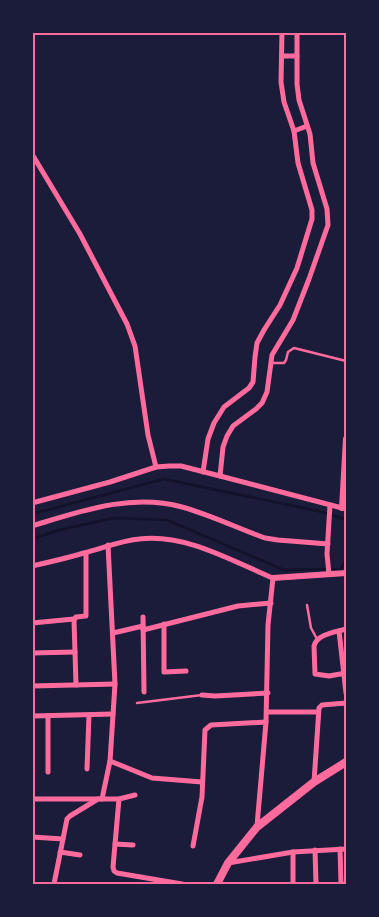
<svg xmlns="http://www.w3.org/2000/svg" width="379" height="917" font-family="'PT Sans',sans-serif">
<rect width="100%" height="100%" fill="#1b1b3a"/>
<g fill="none" stroke-linecap="round" stroke-linejoin="round">
<g stroke="#12122b" stroke-width="2.5">
<polyline points="32,514 164,479 318,511 345,519 346,521"/>
<polyline points="32,539 59,530 114,518 167,520 284,570 341,569 346,559"/>
</g>
<g stroke="#ff6b9d" stroke-width="2.5">
<polyline points="272,363 284,363 286,360 288,352 294,348 346,361"/>
<polyline points="307,605 311,628 317,639"/>
<polyline points="137,703 202,695"/>
</g>
<g stroke="#ff6b9d" stroke-width="5">
<polyline points="282,56 297,56"/>
<polyline points="294,131 307,126"/>
<polyline points="32,154 80,234 127,324 135,346 148,435 156,467"/>
<polyline points="203,472 208,439 214,423 224,407 249,388 253,382 255,357 257,343 264,330 280,305 297,268 312,219 312,210 298,163 294,131 284,102 281,82 282,32"/>
<polyline points="220,476 223,447 227,436 233,426 256,409 262,403 267,392 272,355 293,320 309,279 328,225 327,209 313,163 310,134 299,100 297,84 297,32"/>
<polyline points="32,503 110,482 156,467 169,466 181,466 220,476 342,508"/>
<path d="M32,526C81,511 131,493 182,507C211,515 237,528 265,538L278,540L328,544"/>
<path d="M32,566C50,562 67,558 84,553C103,548 120,541 139,539C185,533 232,561 273,578L268,625L266,722L257,826"/>
<polyline points="329,574 327,554 330,505"/>
<polyline points="143,617 144,692"/>
<polyline points="32,623 74,619"/>
<polyline points="164,624 164,672 186,671"/>
<path d="M346,629C336,632 317,634 314,646L315,674L329,676L346,673"/>
<polyline points="143,630 238,606 271,603"/>
<polyline points="339,631 346,693"/>
<polyline points="113,633 143,626"/>
<polyline points="32,653 75,652"/>
<polyline points="76,685 74,620 76,617 86,616 86,553"/>
<polyline points="32,686 115,684"/>
<polyline points="202,695 215,696 268,693"/>
<polyline points="267,712 318,712"/>
<polyline points="32,716 113,714"/>
<polyline points="110,761 152,778 202,782"/>
<polyline points="87,769 89,715"/>
<polyline points="48,772 48,716"/>
<polyline points="314,782 319,708 322,705 346,703"/>
<polyline points="32,799 119,799 135,795"/>
<polyline points="102,799 110,761 115,684 108,545"/>
<polyline points="119,799 113,867 114,871 117,873 182,884"/>
<polyline points="32,837 63,839"/>
<polyline points="115,844 133,845"/>
<polyline points="193,846 202,797 205,730 211,725 266,722"/>
<polyline points="340,849 341,884"/>
<polyline points="315,850 316,884"/>
<polyline points="60,852 80,855"/>
<polyline points="228,863 293,852 346,849"/>
<polyline points="54,884 67,819 70,816 98,799"/>
<polyline points="293,884 293,852"/>
</g>
<g stroke="#ff6b9d" stroke-width="6">
<polyline points="346,439 342,508 346,508"/>
<polyline points="273,578 346,573"/>
</g>
<polyline stroke="#ff6b9d" stroke-width="8" points="217,884 228,863 257,827 314,782 346,762"/>
</g>
<rect width="379" height="917" fill="none" stroke="#1b1b3a" stroke-width="68"/>
<rect x="34" y="34" width="311" height="849" fill="none" stroke="#ff6b9d" stroke-width="2"/>
</svg>
